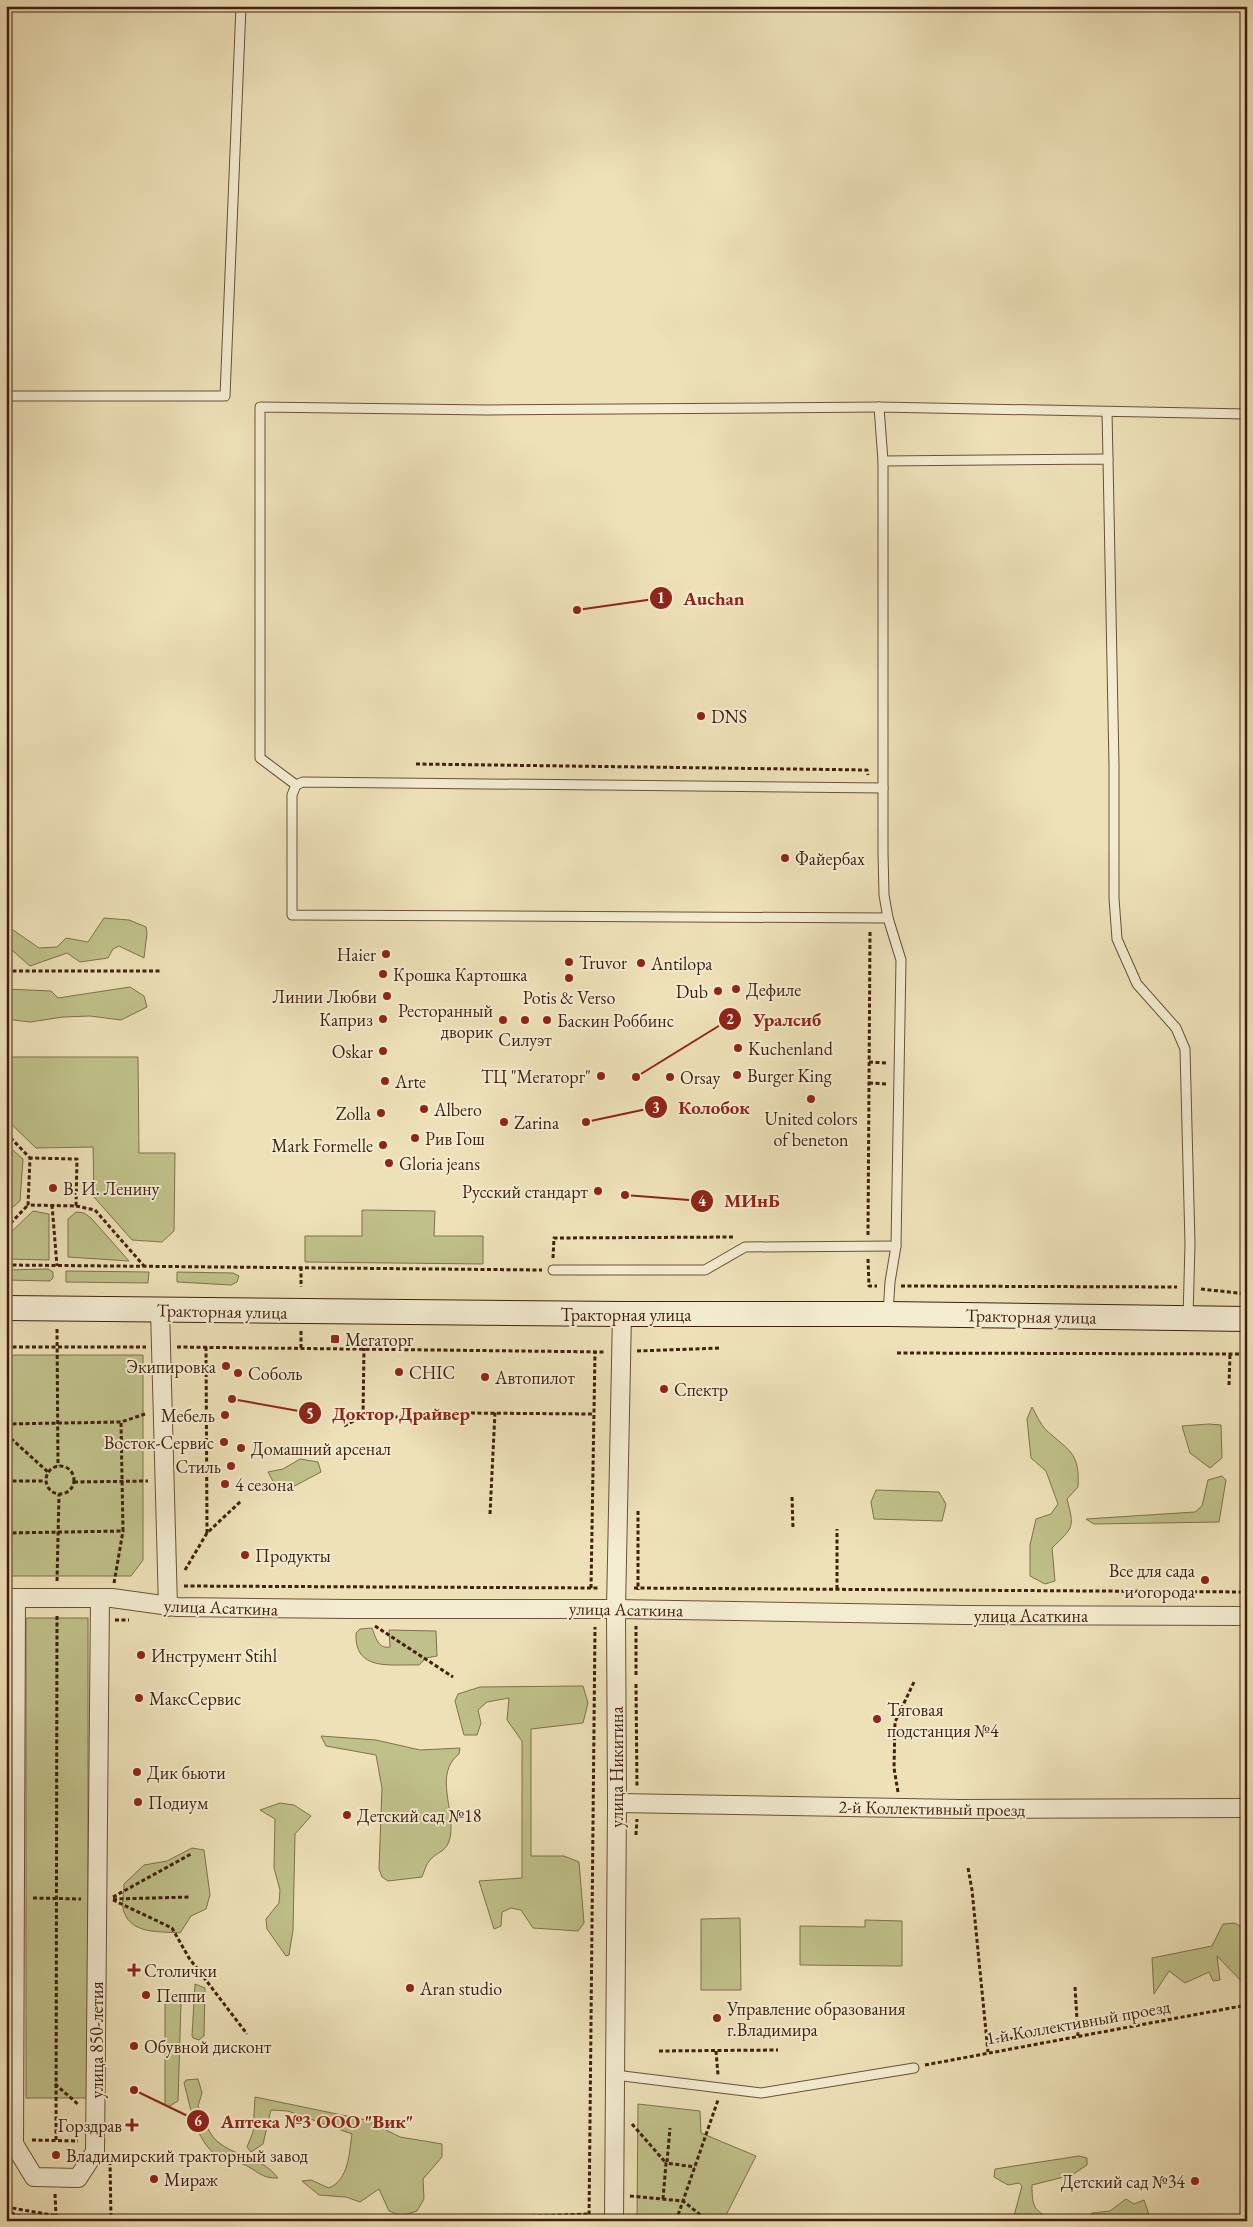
<svg xmlns="http://www.w3.org/2000/svg" width="1253" height="2227" font-family="'EB Garamond',serif">
<rect width="100%" height="100%" fill="#eee1b8"/>
<filter id="stains"><feTurbulence type="fractalNoise" baseFrequency=".004" numOctaves="4"/><feColorMatrix values="0 0 0 0 .2 0 0 0 0 .09 0 0 0 0 .02 0 0 0 .5 -.17"/></filter>
<radialGradient id="worn" r=".72"><stop offset=".6" stop-color="#630" stop-opacity="0"/><stop offset="1" stop-color="#630" stop-opacity=".3"/></radialGradient>
<g fill="#c0c18a" stroke="#80704c">
<polygon points="104,918 129,920 146,927 147,933 144,958 119,946 113,949 108,958 80,962 67,953 30,966 6,945 6,925 39,948 57,947 66,938 88,942"/>
<polygon points="130,987 144,996 147,1007 121,1020 90,1016 63,1017 30,1022 6,1019 6,989 51,991 58,998"/>
<polygon points="6,1057 138,1057 139,1153 175,1153 174,1231 162,1242 132,1240 94,1197 93,1147 36,1148 6,1119"/>
<polygon points="6,1144 23,1159 20,1201 6,1213"/>
<polygon points="362,1210 435,1211 434,1236 483,1236 483,1264 305,1262 305,1236 362,1236"/>
<polygon points="33,1211 49,1214 49,1260 6,1259 6,1237"/>
<polygon points="76,1212 84,1213 91,1218 129,1261 68,1257 68,1219"/>
<polygon points="48,1269 53,1272 53,1278 50,1281 6,1280 6,1270"/>
<polygon points="66,1271 149,1272 148,1283 66,1282"/>
<polygon points="177,1272 233,1273 239,1276 237,1282 231,1285 177,1282"/>
<polygon points="6,1355 143,1355 143,1560 131,1576 6,1576"/>
<path d="M1032,1407C1036,1414 1040,1424 1046,1430C1069,1451 1080,1452 1078,1487L1067,1499C1075,1529 1073,1527 1052,1548L1055,1581L1045,1584L1030,1576V1545L1036,1519L1051,1514L1058,1504L1046,1471L1031,1458L1027,1419Z"/>
<polygon points="1209,1424 1221,1425 1222,1458 1210,1468 1190,1453 1182,1426"/>
<polygon points="300,1459 318,1462 321,1472 287,1490 276,1487 268,1472 283,1469"/>
<polygon points="1222,1476 1226,1480 1219,1522 1094,1524 1086,1519 1195,1512 1202,1506 1208,1480"/>
<polygon points="876,1490 939,1492 946,1504 942,1521 874,1519 871,1502"/>
<rect x="26" y="1618" width="62" height="480"/>
<path d="M372,1628C376,1638 378,1649 390,1647L389,1630L436,1631L437,1656L426,1658L419,1665C391,1664 354,1672 356,1633L360,1629Z"/>
<polygon points="583,1686 588,1703 583,1723 531,1729 531,1856 564,1856 579,1862 584,1923 578,1931 533,1928 521,1910 511,1908 502,1912 501,1926 494,1929 479,1881 522,1878 522,1741 507,1720 509,1698 487,1702 478,1710 481,1723 477,1735 464,1735 455,1701 458,1694 480,1687"/>
<path d="M321,1736L376,1740L420,1750L460,1748L459,1754C433,1774 456,1811 450,1838C446,1853 439,1850 430,1860C426,1864 424,1872 422,1877L388,1881L382,1877L379,1869L382,1788L376,1755L326,1746Z"/>
<polygon points="280,1803 294,1805 311,1816 295,1834 293,1930 289,1955 286,1956 267,1929 266,1919 279,1903 280,1890 274,1868 275,1819 260,1810"/>
<path d="M192,1848L204,1850L210,1895L206,1909L191,1916L180,1933C161,1931 132,1935 124,1912C121,1905 124,1892 124,1884L144,1865L167,1861Z"/>
<polygon points="740,1918 741,1990 701,1990 701,1919"/>
<polygon points="865,1920 902,1921 902,1966 800,1965 800,1926 865,1927"/>
<polygon points="1235,1923 1247,1931 1247,1987 1217,1956 1220,1980 1213,1981 1209,1972 1185,1983 1169,1971 1154,1994 1152,1958 1212,1946 1223,1924"/>
<polygon points="195,1984 205,1988 204,2036 199,2040 193,2038 192,2036"/>
<polygon points="171,1994 176,1994 181,2003 178,2101 168,2107 165,2105 165,2003"/>
<path d="M198,2079L202,2093L198,2106C203,2116 207,2130 214,2138C231,2157 261,2155 278,2178C261,2179 257,2170 243,2164C237,2162 230,2162 224,2160C196,2147 191,2108 184,2083L186,2080Z"/>
<path d="M255,2097L366,2120L400,2137L442,2144V2157L423,2179L424,2199L417,2211L401,2216L389,2211L379,2189L360,2202L346,2197L319,2195L302,2181L311,2180L329,2188C349,2179 349,2154 352,2134L288,2111L271,2110L263,2144L251,2152L247,2147L253,2132Z"/>
<polygon points="638,2104 700,2111 701,2133 756,2156 723,2221 637,2221"/>
<path d="M1079,2156L1087,2158V2165L1072,2175L1032,2185C1032,2208 1034,2210 1054,2221H1015L1014,2216L1022,2186L1019,2183L1008,2185L994,2177L995,2169Z"/>
<polygon points="1126,2199 1134,2204 1144,2200 1151,2221 1092,2221 1092,2213 1110,2211"/>
</g>
<g fill="none" stroke-linecap="round" stroke-linejoin="round">
<defs>
<g id="lane">
<polyline points="6,396 225,396 241,6"/>
<polyline points="1107,412 1108,459"/>
<polyline points="883,461 879,407 1247,414"/>
<polyline points="296,785 260,758 260,407 488,410 879,407"/>
<polyline points="883,788 303,782 296,785 292,795 292,915 888,918"/>
<polyline points="553,1270 705,1270 745,1247 896,1246"/>
<polyline points="888,1314 890,1282 896,1246 901,960 888,918 884,895 883,853 883,461 1108,459 1114,766 1114,898 1117,939 1137,984 1176,1028 1185,1049 1190,1244 1188,1318"/>
<polyline points="615,2075 761,2093 914,2068"/>
</g>
<g id="street">
<polyline points="160,1310 168,1607"/>
<polyline points="6,1598 112,1598 177,1607 350,1609 616,1609 964,1615 1247,1616"/>
<polyline points="16,1598 14,2144 34,2177 78,2178 95,2152 100,1598"/>
<polyline points="617,1803 960,1809 1247,1808"/>
<polyline points="614,2221 617,1803 616,1609 622,1314"/>
</g>
<polyline id="secondary" points="6,1308 622,1314 888,1314 1247,1319"/>
</defs>
<use href="#lane" stroke="#6c5038" stroke-width="11"/>
<use href="#street" stroke="#6c5038" stroke-width="20"/>
<use href="#secondary" stroke="#401f0d" stroke-width="26"/>
<g stroke="#401f0d" stroke-width="3" stroke-dasharray="4 2.5" stroke-linecap="butt">
<polyline points="416,764 867,770 868,775"/>
<polyline points="6,971 161,971"/>
<polyline points="869,1062 886,1063"/>
<polyline points="869,1083 888,1084"/>
<polyline points="6,1133 30,1158 28,1205 76,1206 77,1159 30,1158"/>
<polyline points="52,1205 57,1266"/>
<polyline points="76,1206 95,1210 144,1266"/>
<polyline points="6,1228 28,1205"/>
<polyline points="868,1235 870,931"/>
<polyline points="553,1258 554,1238 735,1237"/>
<polyline points="868,1259 869,1286 877,1286"/>
<polyline points="6,1265 542,1270"/>
<polyline points="301,1267 301,1287"/>
<polyline points="901,1286 1177,1287"/>
<polyline points="1201,1289 1247,1294"/>
<polyline points="57,1329 58,1466"/>
<polyline points="6,1347 146,1347"/>
<polyline points="177,1347 606,1352"/>
<polyline points="206,1347 207,1533"/>
<polyline points="301,1348 301,1331"/>
<polyline points="637,1351 721,1348"/>
<polyline points="897,1353 1247,1354"/>
<polyline points="1229,1385 1230,1354"/>
<polyline points="363,1416 364,1348"/>
<polyline points="6,1424 121,1422 145,1414"/>
<polyline points="344,1426 363,1416 440,1418 461,1413 594,1414"/>
<polyline points="6,1434 48,1472"/>
<circle cx="60" cy="1480" r="14"/>
<polyline points="6,1481 45,1481"/>
<polyline points="74,1482 148,1481"/>
<polyline points="792,1497 793,1529"/>
<polyline points="638,1511 638,1590"/>
<polyline points="490,1514 495,1412"/>
<polyline points="6,1533 123,1531 121,1422"/>
<polyline points="185,1570 207,1533 241,1501"/>
<polyline points="57,1581 59,1494"/>
<polyline points="114,1583 123,1531"/>
<polyline points="184,1586 600,1588"/>
<polyline points="591,1588 595,1352"/>
<polyline points="634,1588 1247,1592"/>
<polyline points="837,1589 837,1529"/>
<polyline points="115,1620 129,1620"/>
<polyline points="375,1626 453,1677"/>
<polyline points="636,1675 636,1626"/>
<polyline points="636,1684 637,1788"/>
<polyline points="898,1792 894,1768 895,1722 914,1682"/>
<polyline points="636,1835 637,1819"/>
<polyline points="968,1868 972,1890 988,2052"/>
<polyline points="113,1897 191,1854"/>
<polyline points="33,1898 81,1899"/>
<polyline points="113,1899 190,1897"/>
<polyline points="113,1900 172,1928 189,1958 247,2034"/>
<polyline points="1075,1987 1078,2036"/>
<polyline points="987,2036 990,2042 1048,2033 1078,2025"/>
<polyline points="659,2051 778,2050"/>
<polyline points="716,2051 718,2075"/>
<polyline points="925,2065 1247,2005"/>
<polyline points="55,2084 79,2105"/>
<polyline points="632,2124 666,2163"/>
<polyline points="32,2140 78,2141"/>
<polyline points="56,2140 57,1614"/>
<polyline points="110,2161 111,2221"/>
<polyline points="667,2162 670,2128"/>
<polyline points="55,2194 56,2215"/>
<polyline points="630,2196 683,2201 708,2221"/>
<polyline points="663,2199 666,2163 695,2167"/>
<polyline points="6,2207 86,2221"/>
<polyline points="6,2208 15,2215 40,2221"/>
<polyline points="512,2217 589,2214"/>
<polyline points="589,2221 595,1627"/>
<polyline points="676,2221 718,2100"/>
</g>
<use href="#lane" stroke="#f4ecd1" stroke-width="9"/>
<use href="#street" stroke="#f4ecd1" stroke-width="18"/>
<use href="#secondary" stroke="#f4ecd1" stroke-width="24"/>
</g>
<g fill="#8f2418" stroke="#f4ecd1" stroke-width="2">
<circle cx="701" cy="716" r="5"/>
<circle cx="785" cy="858" r="5"/>
<circle cx="386" cy="954" r="5"/>
<circle cx="569" cy="962" r="5"/>
<circle cx="641" cy="963" r="5"/>
<circle cx="383" cy="974" r="5"/>
<circle cx="569" cy="978" r="5"/>
<circle cx="736" cy="989" r="5"/>
<circle cx="718" cy="991" r="5"/>
<circle cx="387" cy="996" r="5"/>
<circle cx="383" cy="1019" r="5"/>
<circle cx="503" cy="1020" r="5"/>
<circle cx="525" cy="1020" r="5"/>
<circle cx="547" cy="1020" r="5"/>
<circle cx="738" cy="1048" r="5"/>
<circle cx="383" cy="1051" r="5"/>
<circle cx="737" cy="1075" r="5"/>
<circle cx="601" cy="1076" r="5"/>
<circle cx="670" cy="1077" r="5"/>
<circle cx="385" cy="1081" r="5"/>
<circle cx="811" cy="1099" r="5"/>
<circle cx="424" cy="1109" r="5"/>
<circle cx="381" cy="1113" r="5"/>
<circle cx="504" cy="1122" r="5"/>
<circle cx="415" cy="1138" r="5"/>
<circle cx="383" cy="1145" r="5"/>
<circle cx="389" cy="1163" r="5"/>
<circle cx="53" cy="1188" r="5"/>
<circle cx="598" cy="1191" r="5"/>
<rect x="330" y="1334" width="10" height="10" rx="2.5"/>
<circle cx="226" cy="1366" r="5"/>
<circle cx="399" cy="1372" r="5"/>
<circle cx="238" cy="1373" r="5"/>
<circle cx="485" cy="1377" r="5"/>
<circle cx="664" cy="1389" r="5"/>
<circle cx="225" cy="1415" r="5"/>
<circle cx="224" cy="1442" r="5"/>
<circle cx="241" cy="1448" r="5"/>
<circle cx="231" cy="1466" r="5"/>
<circle cx="225" cy="1484" r="5"/>
<circle cx="245" cy="1555" r="5"/>
<circle cx="1205" cy="1580" r="5"/>
<circle cx="141" cy="1655" r="5"/>
<circle cx="139" cy="1698" r="5"/>
<circle cx="877" cy="1719" r="5"/>
<circle cx="137" cy="1772" r="5"/>
<circle cx="138" cy="1802" r="5"/>
<circle cx="347" cy="1815" r="5"/>
<path d="M131.5 1962.5h5v5h5v5h-5v5h-5v-5h-5v-5h5z"/>
<circle cx="410" cy="1988" r="5"/>
<circle cx="146" cy="1995" r="5"/>
<circle cx="717" cy="2018" r="5"/>
<circle cx="134" cy="2046" r="5"/>
<path d="M129.5 2117.5h5v5h5v5h-5v5h-5v-5h-5v-5h5z"/>
<circle cx="56" cy="2155" r="5"/>
<circle cx="154" cy="2179" r="5"/>
<circle cx="1195" cy="2181" r="5"/>
</g>
<g text-anchor="middle" dominant-baseline="central" stroke-width="4" stroke-linejoin="round" paint-order="stroke">
<g font-size="18" fill="#401f0d" stroke="#f4ecd1" text-anchor="start">
<text x="711" y="716">DNS</text>
<text x="795" y="858">Файербах</text>
<text x="376" y="954" text-anchor="end">Haier</text>
<text x="579" y="962">Truvor</text>
<text x="651" y="963">Antilopa</text>
<text x="393" y="974">Крошка Картошка</text>
<text x="746" y="989">Дефиле</text>
<text x="708" y="991" text-anchor="end">Dub</text>
<text x="377" y="996" text-anchor="end">Линии Любви</text>
<text x="569" y="997" text-anchor="middle">Potis &amp; Verso</text>
<text x="493" y="1010" text-anchor="end">Ресторанный<tspan x="493" dy="21">дворик</tspan></text>
<text x="373" y="1019" text-anchor="end">Каприз</text>
<text x="557" y="1020">Баскин Роббинс</text>
<text x="525" y="1039" text-anchor="middle">Силуэт</text>
<text x="748" y="1048">Kuchenland</text>
<text x="373" y="1051" text-anchor="end">Oskar</text>
<text x="747" y="1075">Burger King</text>
<text x="591" y="1076" text-anchor="end">ТЦ "Мегаторг"</text>
<text x="680" y="1077">Orsay</text>
<text x="395" y="1081">Arte</text>
<text x="434" y="1109">Albero</text>
<text x="371" y="1113" text-anchor="end">Zolla</text>
<text x="811" y="1118" text-anchor="middle">United colors<tspan x="811" dy="21">of beneton</tspan></text>
<text x="514" y="1122">Zarina</text>
<text x="425" y="1138">Рив Гош</text>
<text x="373" y="1145" text-anchor="end">Mark Formelle</text>
<text x="399" y="1163">Gloria jeans</text>
<text x="63" y="1188">В. И. Ленину</text>
<text x="588" y="1191" text-anchor="end">Русский стандарт</text>
<text x="345" y="1339">Мегаторг</text>
<text x="216" y="1366" text-anchor="end">Экипировка</text>
<text x="409" y="1372">CHIC</text>
<text x="248" y="1373">Соболь</text>
<text x="495" y="1377">Автопилот</text>
<text x="674" y="1389">Спектр</text>
<text x="215" y="1415" text-anchor="end">Мебель</text>
<text x="214" y="1442" text-anchor="end">Восток-Сервис</text>
<text x="251" y="1448">Домашний арсенал</text>
<text x="221" y="1466" text-anchor="end">Стиль</text>
<text x="235" y="1484">4 сезона</text>
<text x="255" y="1555">Продукты</text>
<text x="1195" y="1570" text-anchor="end">Все для сада<tspan x="1195" dy="21">и огорода</tspan></text>
<text x="151" y="1655">Инструмент Stihl</text>
<text x="149" y="1698">МаксСервис</text>
<text x="887" y="1709">Тяговая<tspan x="887" dy="21">подстанция №4</tspan></text>
<text x="147" y="1772">Дик бьюти</text>
<text x="148" y="1802">Подиум</text>
<text x="357" y="1815">Детский сад №18</text>
<text x="144" y="1970">Столички</text>
<text x="420" y="1988">Aran studio</text>
<text x="156" y="1995">Пеппи</text>
<text x="727" y="2008">Управление образования<tspan x="727" dy="21">г.Владимира</tspan></text>
<text x="144" y="2046">Обувной дисконт</text>
<text x="122" y="2125" text-anchor="end">Горздрав</text>
<text x="66" y="2155">Владимирский тракторный завод</text>
<text x="164" y="2179">Мираж</text>
<text x="1185" y="2181" text-anchor="end">Детский сад №34</text>
</g>
<g font-size="18" fill="#401f0d" stroke="#f4ecd1">
<text transform="translate(222 1311) rotate(1)">Тракторная улица</text>
<text x="626" y="1314">Тракторная улица</text>
<text transform="translate(1031 1316) rotate(1)">Тракторная улица</text>
<text transform="translate(221 1607) rotate(2)">улица Асаткина</text>
<text transform="translate(626 1609) rotate(1)">улица Асаткина</text>
<text x="1031" y="1615">улица Асаткина</text>
<text transform="translate(616 1767) rotate(-90)">улица Никитина</text>
<text transform="translate(932 1808) rotate(1)">2-й Коллективный проезд</text>
<text transform="translate(1078 2022) rotate(-10)">1-й Коллективный проезд</text>
<text transform="translate(96 2040) rotate(-90)">улица 850-летия</text>
</g>
</g>
<path fill="none" stroke="#8f2418" stroke-width="2" d="M577 610L661 598M636 1077L730 1019M586 1122L656 1107M625 1195L702 1201M232 1399L310 1413M134 2090L198 2121"/>
<g fill="#8f2418" stroke="#f4ecd1" stroke-width="2">
<circle cx="577" cy="610" r="5"/>
<circle cx="636" cy="1077" r="5"/>
<circle cx="586" cy="1122" r="5"/>
<circle cx="625" cy="1195" r="5"/>
<circle cx="232" cy="1399" r="5"/>
<circle cx="134" cy="2090" r="5"/>
<circle cx="661" cy="598" r="12"/>
<circle cx="730" cy="1019" r="12"/>
<circle cx="656" cy="1107" r="12"/>
<circle cx="702" cy="1201" r="12"/>
<circle cx="310" cy="1413" r="12"/>
<circle cx="198" cy="2121" r="12"/>
</g>
<g font-size="15" text-anchor="middle" font-weight="bold" fill="#fff">
<text x="661" y="603">1</text>
<text x="730" y="1024">2</text>
<text x="656" y="1113">3</text>
<text x="702" y="1206">4</text>
<text x="310" y="1419">5</text>
<text x="198" y="2126">6</text>
</g>
<g font-size="19" text-anchor="middle" font-weight="bold" fill="#8f2418" stroke="#f4ecd1" stroke-width="4" stroke-linejoin="round" paint-order="stroke">
<text x="714" y="605">Auchan</text>
<text x="787" y="1026">Уралсиб</text>
<text x="714" y="1114">Колобок</text>
<text x="752" y="1207">МИнБ</text>
<text x="401" y="1420">Доктор Драйвер</text>
<text x="317" y="2128">Аптека №3 ООО "Вик"</text>
</g>
<rect width="1253" height="2227" fill="none" stroke="#eee1b8" stroke-width="25"/>
<rect x="8" y="8" width="1238" height="2212" fill="none" stroke="#401f0d" stroke-width="2.5"/>
<rect x="12" y="12" width="1228" height="2202" fill="none" stroke="#401f0d"/>
<rect width="100%" height="100%" filter="url(#stains)"/>
<rect width="100%" height="100%" fill="url(#worn)"/>
</svg>
